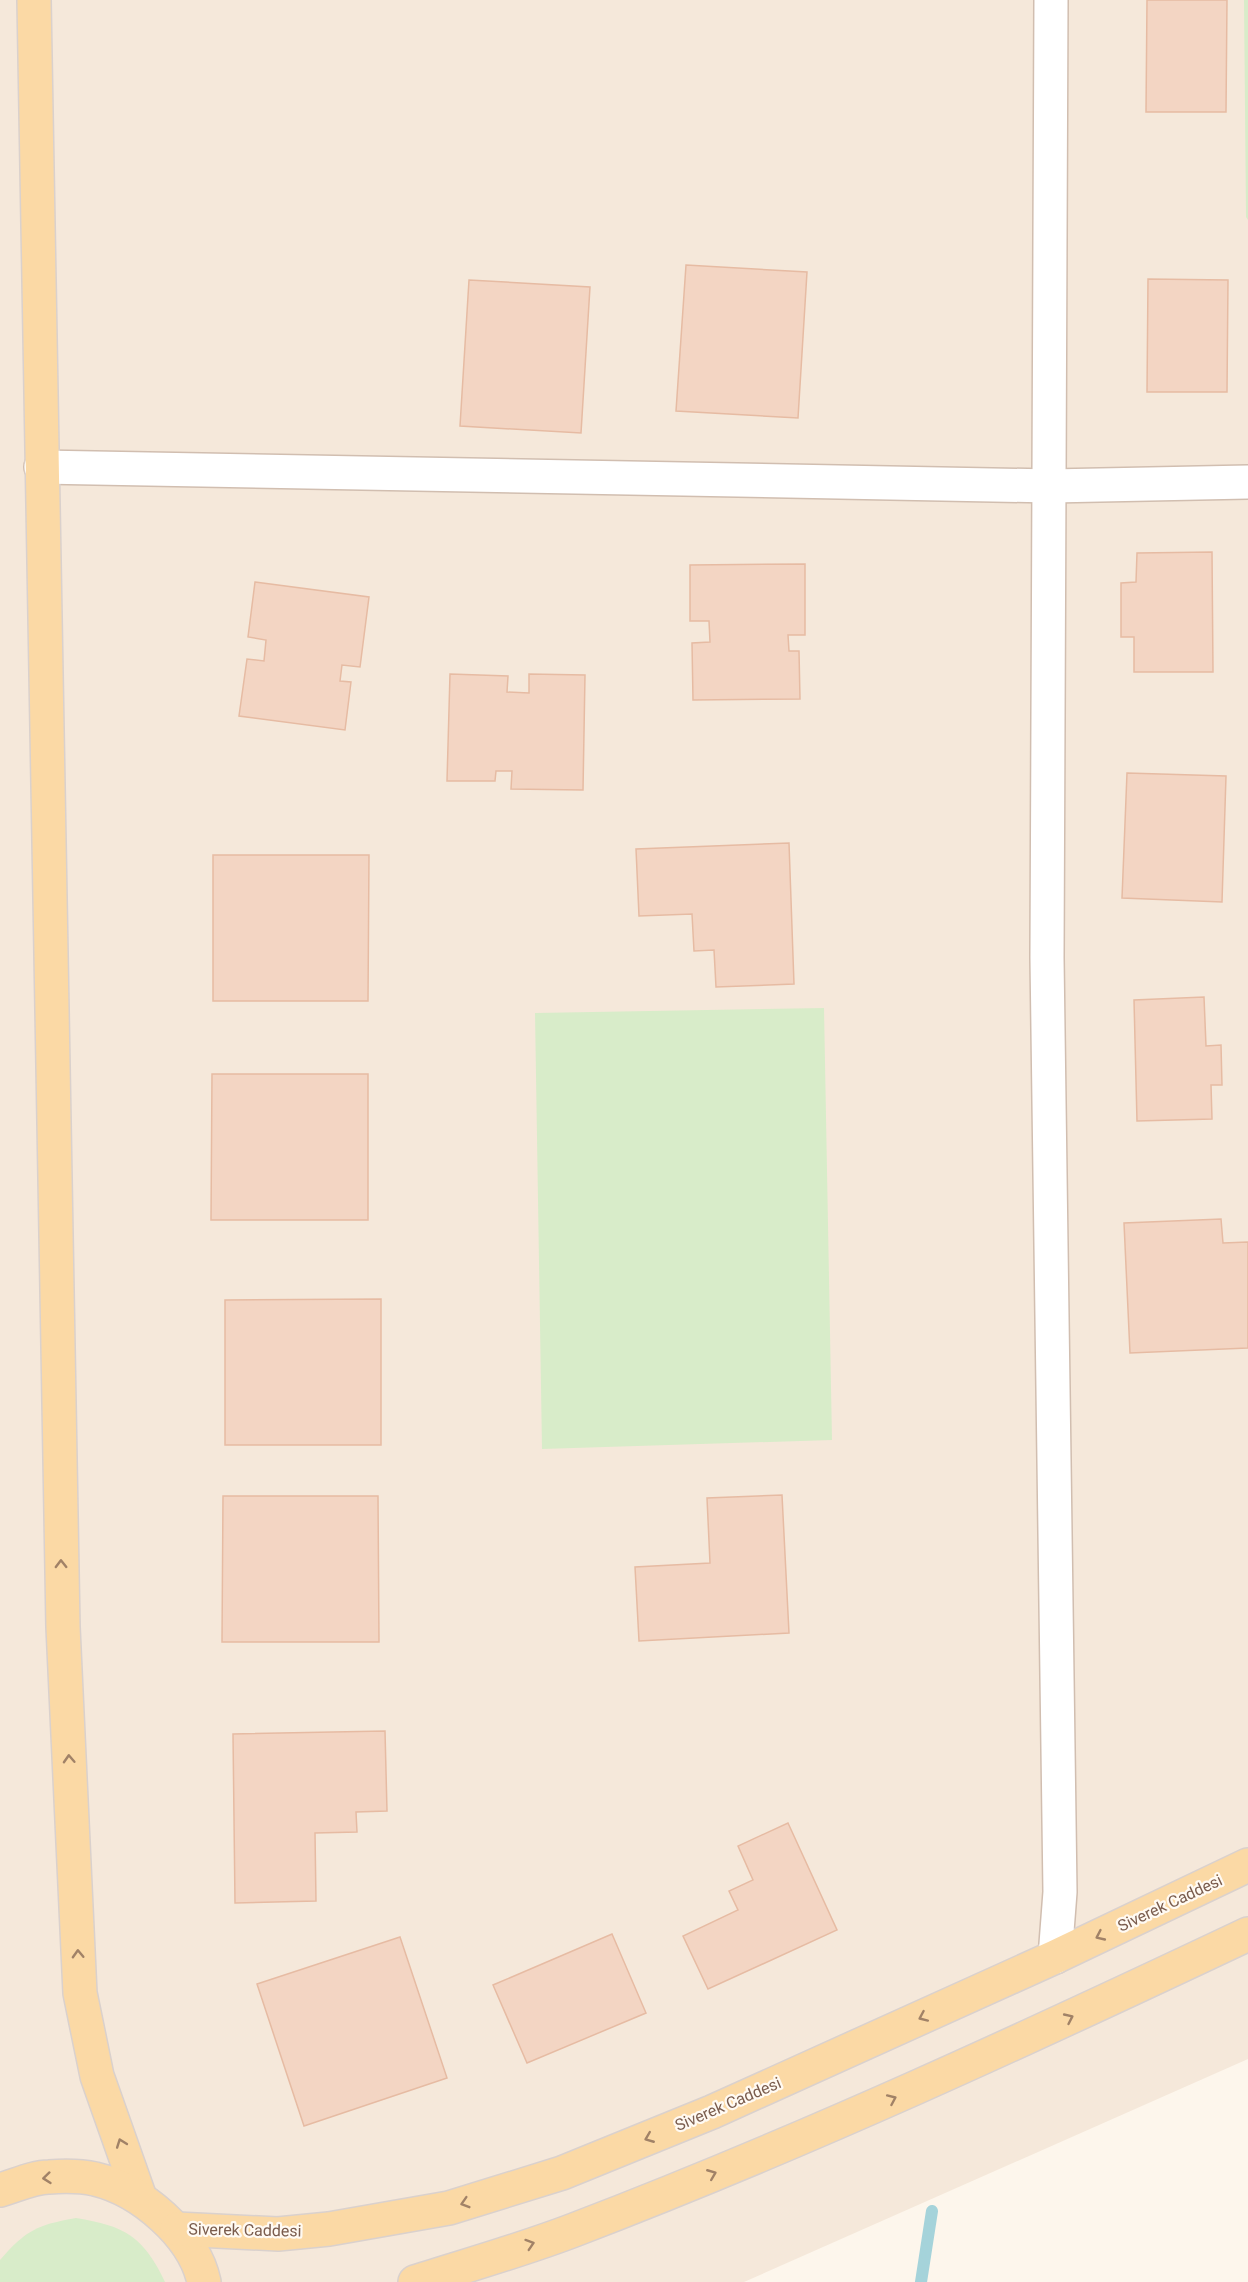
<svg xmlns="http://www.w3.org/2000/svg" width="1248" height="2282" font-family="Roboto,sans-serif">
<rect width="100%" height="100%" fill="#fdf6ec"/>
<polygon fill="#f5e8da" points="0,0 1248,0 1248,2059 744,2282 0,2282"/>
<g fill="#d8ecc9">
<polygon points="1244,0 1248,0 1248,220 1246,217"/>
<polygon points="824,1008 832,1440 542,1449 535,1013"/>
<path d="M76,2218C125,2226 143,2236 165,2282H0V2260C26,2230 37,2225 76,2218Z"/>
</g>
<g fill="none" stroke-linecap="round" stroke-linejoin="round">
<polyline stroke="#a5d3da" stroke-width="12" points="921,2282 932,2211"/>
</g>
<g fill="#f3d5c3" stroke="#e6bba3" stroke-width="1.5">
<polygon points="1147,0 1227,0 1226,112 1146,112"/>
<polygon points="686,265 807,272 798,418 676,411"/>
<polygon points="1148,279 1228,280 1227,392 1147,392"/>
<polygon points="469,280 590,287 581,433 460,426"/>
<polygon points="1212,552 1213,672 1134,672 1134,637 1121,637 1121,583 1136,582 1137,553"/>
<polygon points="805,564 805,635 788,635 789,651 799,651 800,699 693,700 692,643 710,642 709,621 690,621 690,565"/>
<polygon points="255,582 369,597 360,667 342,665 340,681 351,682 345,730 239,716 247,659 264,661 266,640 248,637"/>
<polygon points="450,674 508,676 507,692 529,693 529,674 585,675 583,790 511,789 512,771 496,771 495,781 447,781"/>
<polygon points="1127,773 1226,776 1222,902 1122,898"/>
<polygon points="789,843 794,984 716,987 714,950 694,951 692,914 639,916 636,849"/>
<polygon points="213,855 369,855 368,1001 213,1001"/>
<polygon points="1204,997 1206,1046 1221,1045 1222,1085 1211,1085 1212,1119 1137,1121 1134,1000"/>
<polygon points="212,1074 368,1074 368,1220 211,1220"/>
<polygon points="1221,1219 1223,1243 1248,1242 1248,1348 1130,1353 1124,1223"/>
<polygon points="381,1299 381,1445 225,1445 225,1300"/>
<polygon points="782,1495 789,1633 639,1641 635,1567 710,1563 707,1498"/>
<polygon points="223,1496 378,1496 379,1642 222,1642"/>
<polygon points="385,1731 387,1811 356,1812 357,1832 315,1833 316,1901 235,1903 233,1734"/>
<polygon points="788,1823 837,1930 708,1989 683,1936 738,1910 729,1891 753,1880 738,1846"/>
<polygon points="612,1934 646,2013 527,2063 493,1985"/>
<polygon points="400,1937 447,2078 304,2126 257,1984"/>
</g>
<g fill="none" stroke-linecap="round" stroke-linejoin="round">
<defs>
<g id="minor">
<polyline points="1051,0 1047,958 1060,1892 1055,1957"/>
<polyline points="41,467 1051,486 1248,482"/>
</g>
<g id="major">
<polyline points="34,0 63,1627 80,1993 97,2076 140,2198"/>
<path d="M0,2190C15,2186 33,2177 49,2177C63,2176 81,2176 95,2179C141,2190 194,2235 204,2282"/>
<polyline points="177,2229 278,2234 329,2229 449,2208 562,2173 712,2112 1055,1957 1248,1865"/>
<path d="M415,2282C468,2265 522,2250 574,2230C804,2142 1026,2039 1248,1934"/>
</g>
</defs>
<use href="#minor" stroke="#d1beb0" stroke-width="36"/>
<use href="#major" stroke="#dad1cd" stroke-width="36"/>
<use href="#minor" stroke="#fff" stroke-width="33"/>
<use href="#major" stroke="#fbd9a5" stroke-width="33"/>
</g>
<defs><path id="oneway-chevron" d="M-2-3.5L2.5 0L-2 3.5" fill="none" stroke-width="1.6" stroke-linecap="round" stroke-linejoin="round" transform="scale(1.5)"/></defs>
<g stroke="#a18267">
<use href="#oneway-chevron" transform="translate(61 1564) rotate(-91)"/>
<use href="#oneway-chevron" transform="translate(69 1759) rotate(-93)"/>
<use href="#oneway-chevron" transform="translate(1100 1936) rotate(155)"/>
<use href="#oneway-chevron" transform="translate(78 1954) rotate(-92)"/>
<use href="#oneway-chevron" transform="translate(923 2017) rotate(156)"/>
<use href="#oneway-chevron" transform="translate(1069 2018) rotate(-25)"/>
<use href="#oneway-chevron" transform="translate(892 2099) rotate(-24)"/>
<use href="#oneway-chevron" transform="translate(649 2138) rotate(158)"/>
<use href="#oneway-chevron" transform="translate(121 2143) rotate(-110)"/>
<use href="#oneway-chevron" transform="translate(712 2174) rotate(-22)"/>
<use href="#oneway-chevron" transform="translate(47 2178) rotate(174)"/>
<use href="#oneway-chevron" transform="translate(465 2203) rotate(163)"/>
<use href="#oneway-chevron" transform="translate(530 2244) rotate(-18)"/>
</g>
<g text-anchor="middle" dominant-baseline="central" stroke-width="4.5" stroke-linejoin="round" paint-order="stroke">
<g font-size="16" fill="#7a5c4d" stroke="#fffaf3">
<text transform="translate(1170 1903) rotate(-25)">Siverek Caddesi</text>
<text transform="translate(728 2104) rotate(-23)">Siverek Caddesi</text>
<text transform="translate(245 2230) rotate(1)">Siverek Caddesi</text>
</g>
</g>
</svg>
